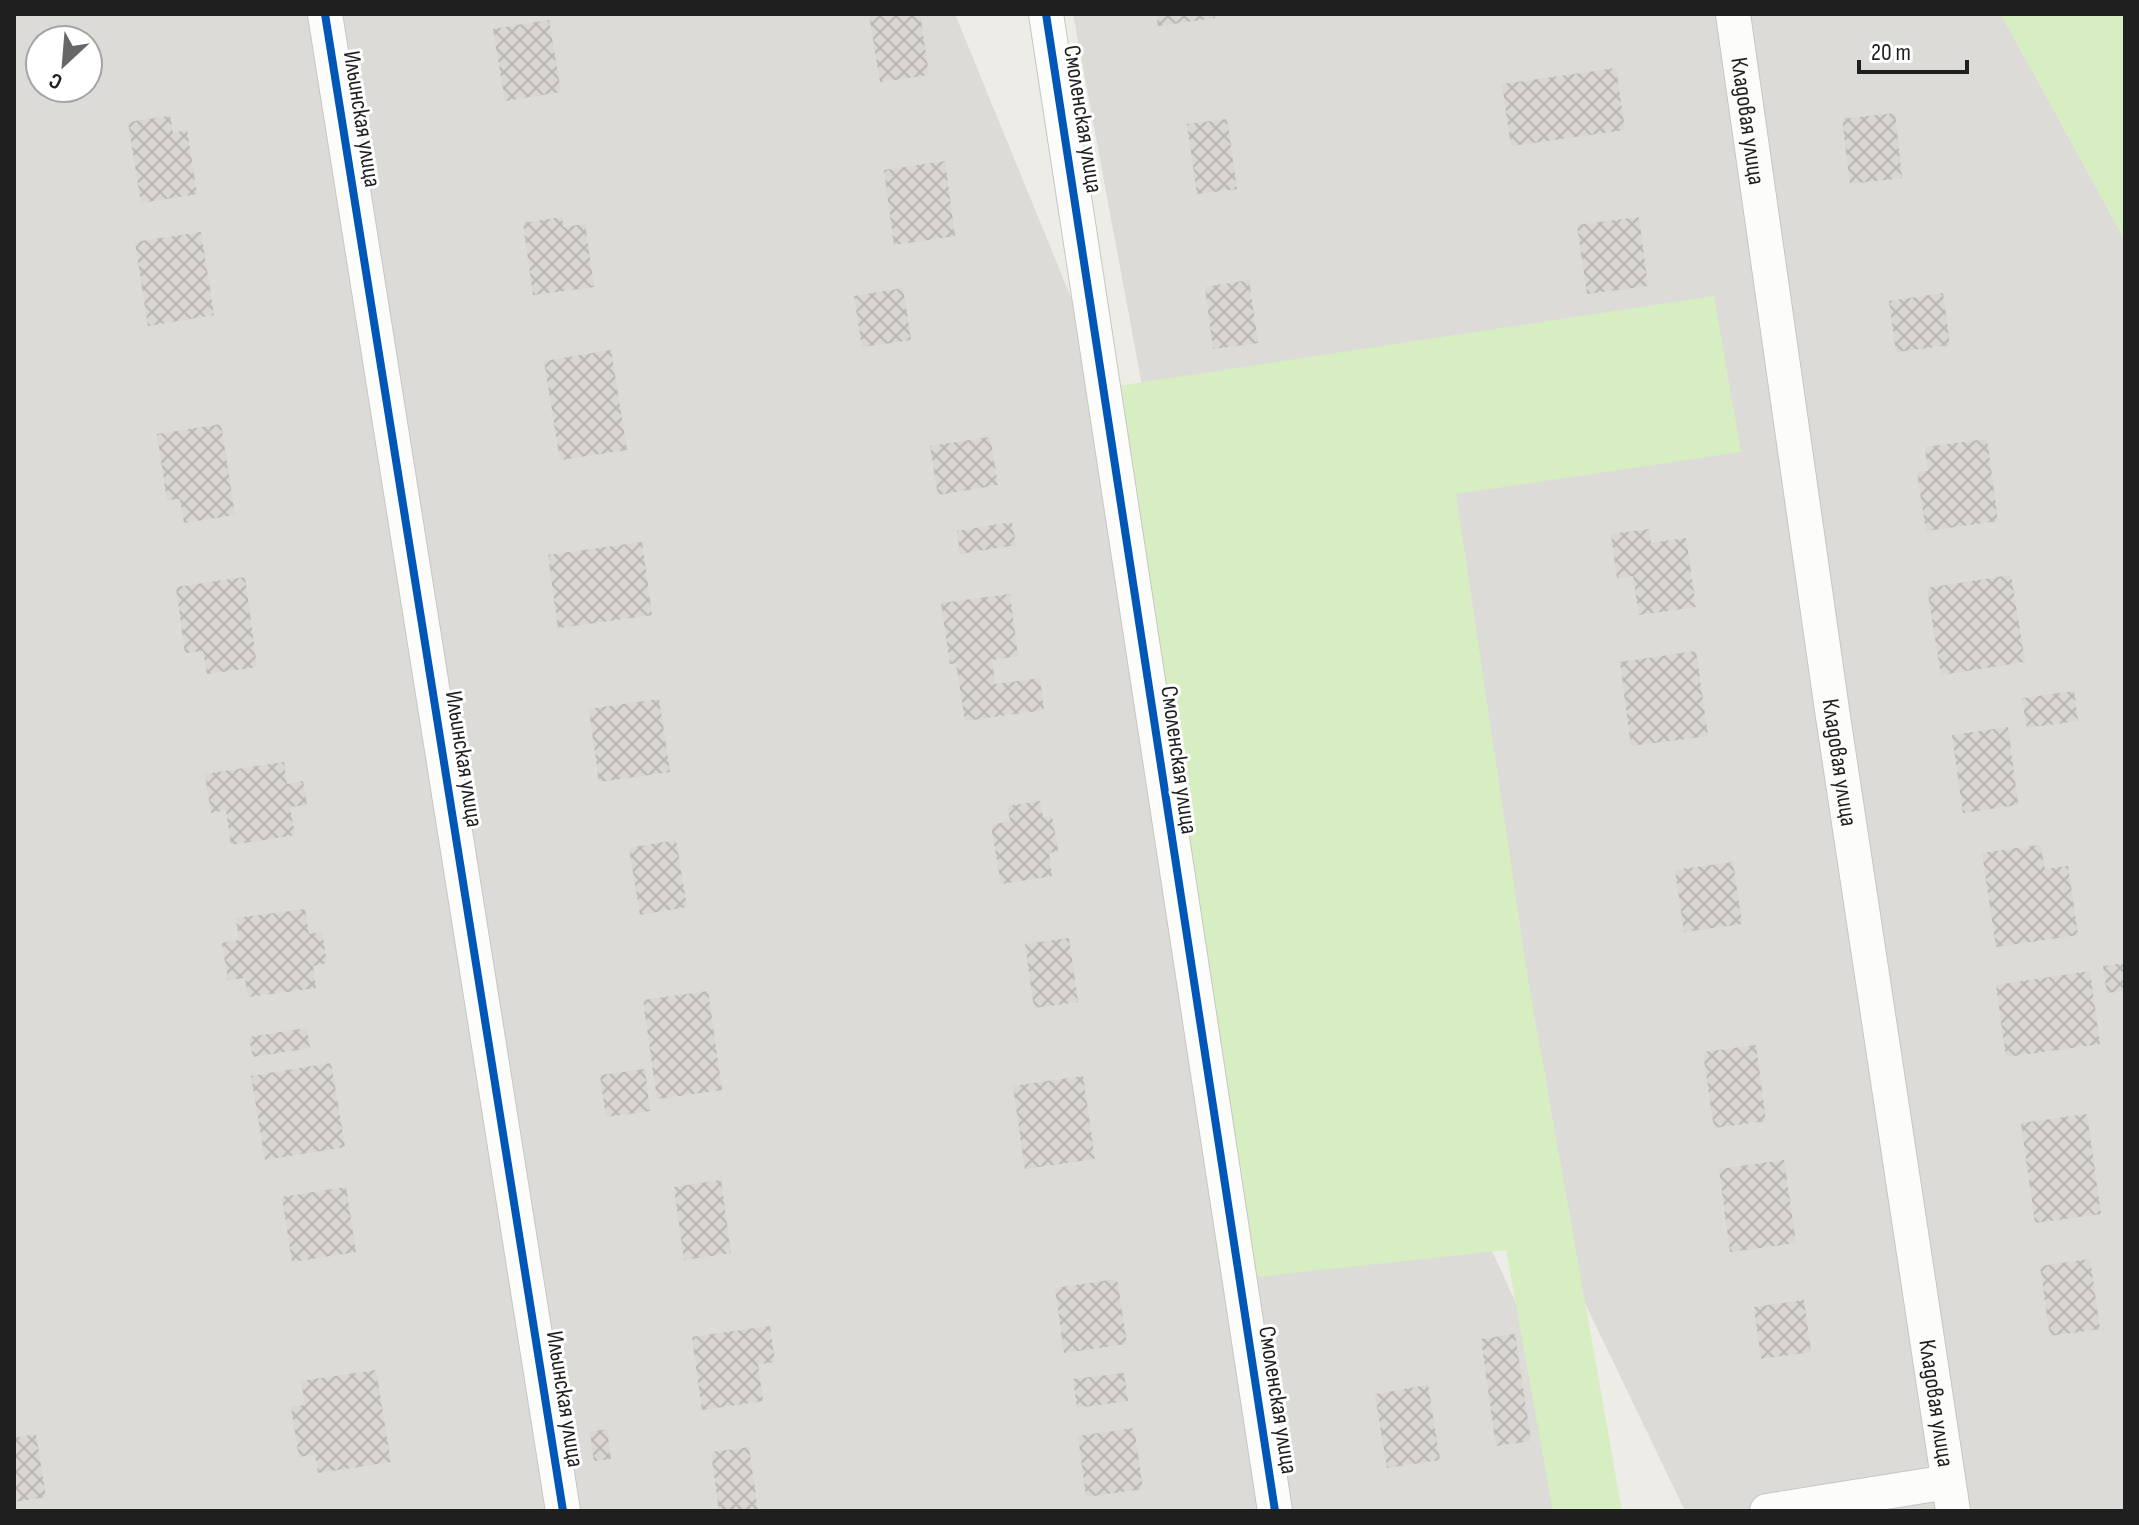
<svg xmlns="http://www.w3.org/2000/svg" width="2139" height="1525" font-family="'Sofia Sans Condensed',sans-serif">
<defs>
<pattern id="building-cross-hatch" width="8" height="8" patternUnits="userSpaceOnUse" patternTransform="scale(2)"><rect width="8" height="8" fill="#d8d5d2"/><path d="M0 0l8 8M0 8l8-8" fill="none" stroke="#b9b6b4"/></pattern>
</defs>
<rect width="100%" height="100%" fill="#edece7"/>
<g fill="#dcdbd8" fill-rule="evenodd">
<path d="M14,14H955L1221,664L1612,1511H14ZM40,40H88V88H40Z"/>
<polygon points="1073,14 2001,14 2125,240 2125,1511 1685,1511 1141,380"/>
</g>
<g fill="#d7eec3">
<polygon points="2001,14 2125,16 2125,240"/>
<polygon points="1714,296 1741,452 1456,494 1528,979 1622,1511 1553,1511 1506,1250 1255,1277 1117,386"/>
</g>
<g fill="url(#building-cross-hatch)">
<polygon points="869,14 920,14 929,75 880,82"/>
<polygon points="1156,14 1215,14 1215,18 1158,26"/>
<polygon points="549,20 561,92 505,101 493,29"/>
<polygon points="1616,68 1625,130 1511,146 1502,84"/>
<polygon points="1895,113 1902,178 1850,184 1842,119"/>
<polygon points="170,116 173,133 187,130 197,194 141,203 128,122"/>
<polygon points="1227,119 1237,189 1197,194 1187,124"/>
<polygon points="945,161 955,236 894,245 884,170"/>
<polygon points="562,217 563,227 585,224 594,287 533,295 523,223"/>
<polygon points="1639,217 1648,286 1587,294 1577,225"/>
<polygon points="201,232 214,315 148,326 135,242"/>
<polygon points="1249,280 1258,343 1213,349 1205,287"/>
<polygon points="903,288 911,340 862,347 854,296"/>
<polygon points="1943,293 1950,345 1896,352 1889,301"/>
<polygon points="611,350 627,450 560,460 544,361"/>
<polygon points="221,424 235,515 184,523 180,499 167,500 157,434"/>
<polygon points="990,437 998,485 938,495 930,446"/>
<polygon points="1987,439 1998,521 1926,531 1917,472 1928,471 1925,447"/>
<polygon points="1012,522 1016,545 960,554 957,531"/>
<polygon points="1649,529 1651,543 1686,538 1696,607 1639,615 1633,576 1617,578 1611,534"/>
<polygon points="642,542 652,615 558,628 548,555"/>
<polygon points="2011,575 2025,662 1941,675 1927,588"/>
<polygon points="245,577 257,667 207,674 203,651 185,653 176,587"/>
<polygon points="1010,594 1018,656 992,660 995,684 1040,678 1044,710 965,721 956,663 950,664 941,603"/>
<polygon points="1696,651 1708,736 1631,746 1620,662"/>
<polygon points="2074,691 2078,721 2027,728 2022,698"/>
<polygon points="659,699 670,772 599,782 589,709"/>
<polygon points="2008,727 2018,805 1963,813 1952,735"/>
<polygon points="284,762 287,784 303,781 307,805 290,807 295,835 231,845 226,810 211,813 205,774"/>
<polygon points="1040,801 1043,817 1052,816 1058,851 1049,853 1052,876 1001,884 991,825 1010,821 1008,806"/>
<polygon points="676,840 687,907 640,915 629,848"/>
<polygon points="2040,845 2045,869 2068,866 2078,935 1996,947 1982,853"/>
<polygon points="1733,862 1742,924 1684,932 1675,870"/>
<polygon points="305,909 309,934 322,932 327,963 313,966 316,988 248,997 245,978 228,980 222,943 239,940 236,918"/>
<polygon points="1069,938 1078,1002 1034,1008 1025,944"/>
<polygon points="2125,963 2125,991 2107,993 2103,966"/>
<polygon points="2090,971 2100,1044 2006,1057 1996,985"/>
<polygon points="708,991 722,1090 657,1099 643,1000"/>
<polygon points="307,1028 310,1048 253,1057 249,1037"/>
<polygon points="1756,1045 1766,1121 1714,1128 1703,1052"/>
<polygon points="331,1063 345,1147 265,1160 251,1076"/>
<polygon points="645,1069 650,1111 606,1117 600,1075"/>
<polygon points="1083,1076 1095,1159 1025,1169 1013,1086"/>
<polygon points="2087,1114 2101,1214 2035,1223 2021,1123"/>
<polygon points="1784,1160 1796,1243 1730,1252 1719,1169"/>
<polygon points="721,1180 731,1253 684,1260 674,1187"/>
<polygon points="346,1187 356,1252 292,1262 282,1197"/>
<polygon points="2090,1259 2100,1329 2050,1336 2040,1266"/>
<polygon points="1117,1279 1127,1344 1064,1353 1055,1288"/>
<polygon points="1804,1300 1811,1352 1761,1359 1754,1307"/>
<polygon points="770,1326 775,1362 758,1364 763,1401 702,1410 692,1337"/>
<polygon points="1515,1334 1531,1441 1496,1446 1481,1339"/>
<polygon points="376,1370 391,1462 318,1473 315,1454 299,1457 291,1407 305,1405 301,1381"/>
<polygon points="1124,1373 1128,1401 1077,1408 1073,1379"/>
<polygon points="1428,1385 1440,1460 1387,1468 1375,1394"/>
<polygon points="1134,1428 1143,1489 1086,1497 1078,1436"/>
<polygon points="607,1429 611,1459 594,1461 590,1432"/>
<polygon points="36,1434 46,1497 14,1502 14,1438"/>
<polygon points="749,1447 758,1511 719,1511 711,1452"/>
</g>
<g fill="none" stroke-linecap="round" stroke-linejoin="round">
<defs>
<g id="street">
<polyline points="325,14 563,1511"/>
<polyline points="1046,14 1275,1511"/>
<path id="s1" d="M1733,14L1832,710L1953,1511"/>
<polyline points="1767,1511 1948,1482"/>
</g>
</defs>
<use href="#street" stroke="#c6c6c3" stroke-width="36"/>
<use href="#street" stroke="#fcfcfb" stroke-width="34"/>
<defs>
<g id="cycleway">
<polyline points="325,14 563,1511"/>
<polyline points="1046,14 1275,1511"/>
</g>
</defs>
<use href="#cycleway" stroke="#fff" stroke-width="13"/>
<use href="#cycleway" stroke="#0057b8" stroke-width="8"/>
</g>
<g text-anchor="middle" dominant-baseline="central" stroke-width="6" stroke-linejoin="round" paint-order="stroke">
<g font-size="24" fill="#1f1f1f" stroke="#fff">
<text transform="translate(362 119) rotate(81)">Ильинская улица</text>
<text transform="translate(1083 119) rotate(81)">Смоленская улица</text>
<text stroke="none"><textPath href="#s1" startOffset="108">Кладовая улица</textPath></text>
<text transform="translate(464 759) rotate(81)">Ильинская улица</text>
<text transform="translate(1179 760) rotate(82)">Смоленская улица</text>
<text stroke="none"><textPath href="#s1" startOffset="756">Кладовая улица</textPath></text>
<text transform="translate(565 1399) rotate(81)">Ильинская улица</text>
<text transform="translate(1278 1400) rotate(81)">Смоленская улица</text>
<text stroke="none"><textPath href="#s1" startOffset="1404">Кладовая улица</textPath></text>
</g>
</g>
<rect width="2139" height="1525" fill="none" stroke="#1f1f1f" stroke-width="32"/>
<g transform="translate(64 64) rotate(206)"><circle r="38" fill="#ffffff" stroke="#a5a5a5" stroke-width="2"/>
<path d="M0-6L14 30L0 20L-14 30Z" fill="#676765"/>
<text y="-12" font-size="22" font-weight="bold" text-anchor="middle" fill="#1f1f1f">С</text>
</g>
<path d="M1859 60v12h108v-12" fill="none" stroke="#1f1f1f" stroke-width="4"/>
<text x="1871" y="60" font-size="24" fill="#1f1f1f" stroke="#ffffff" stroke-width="6" paint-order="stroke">20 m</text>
</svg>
